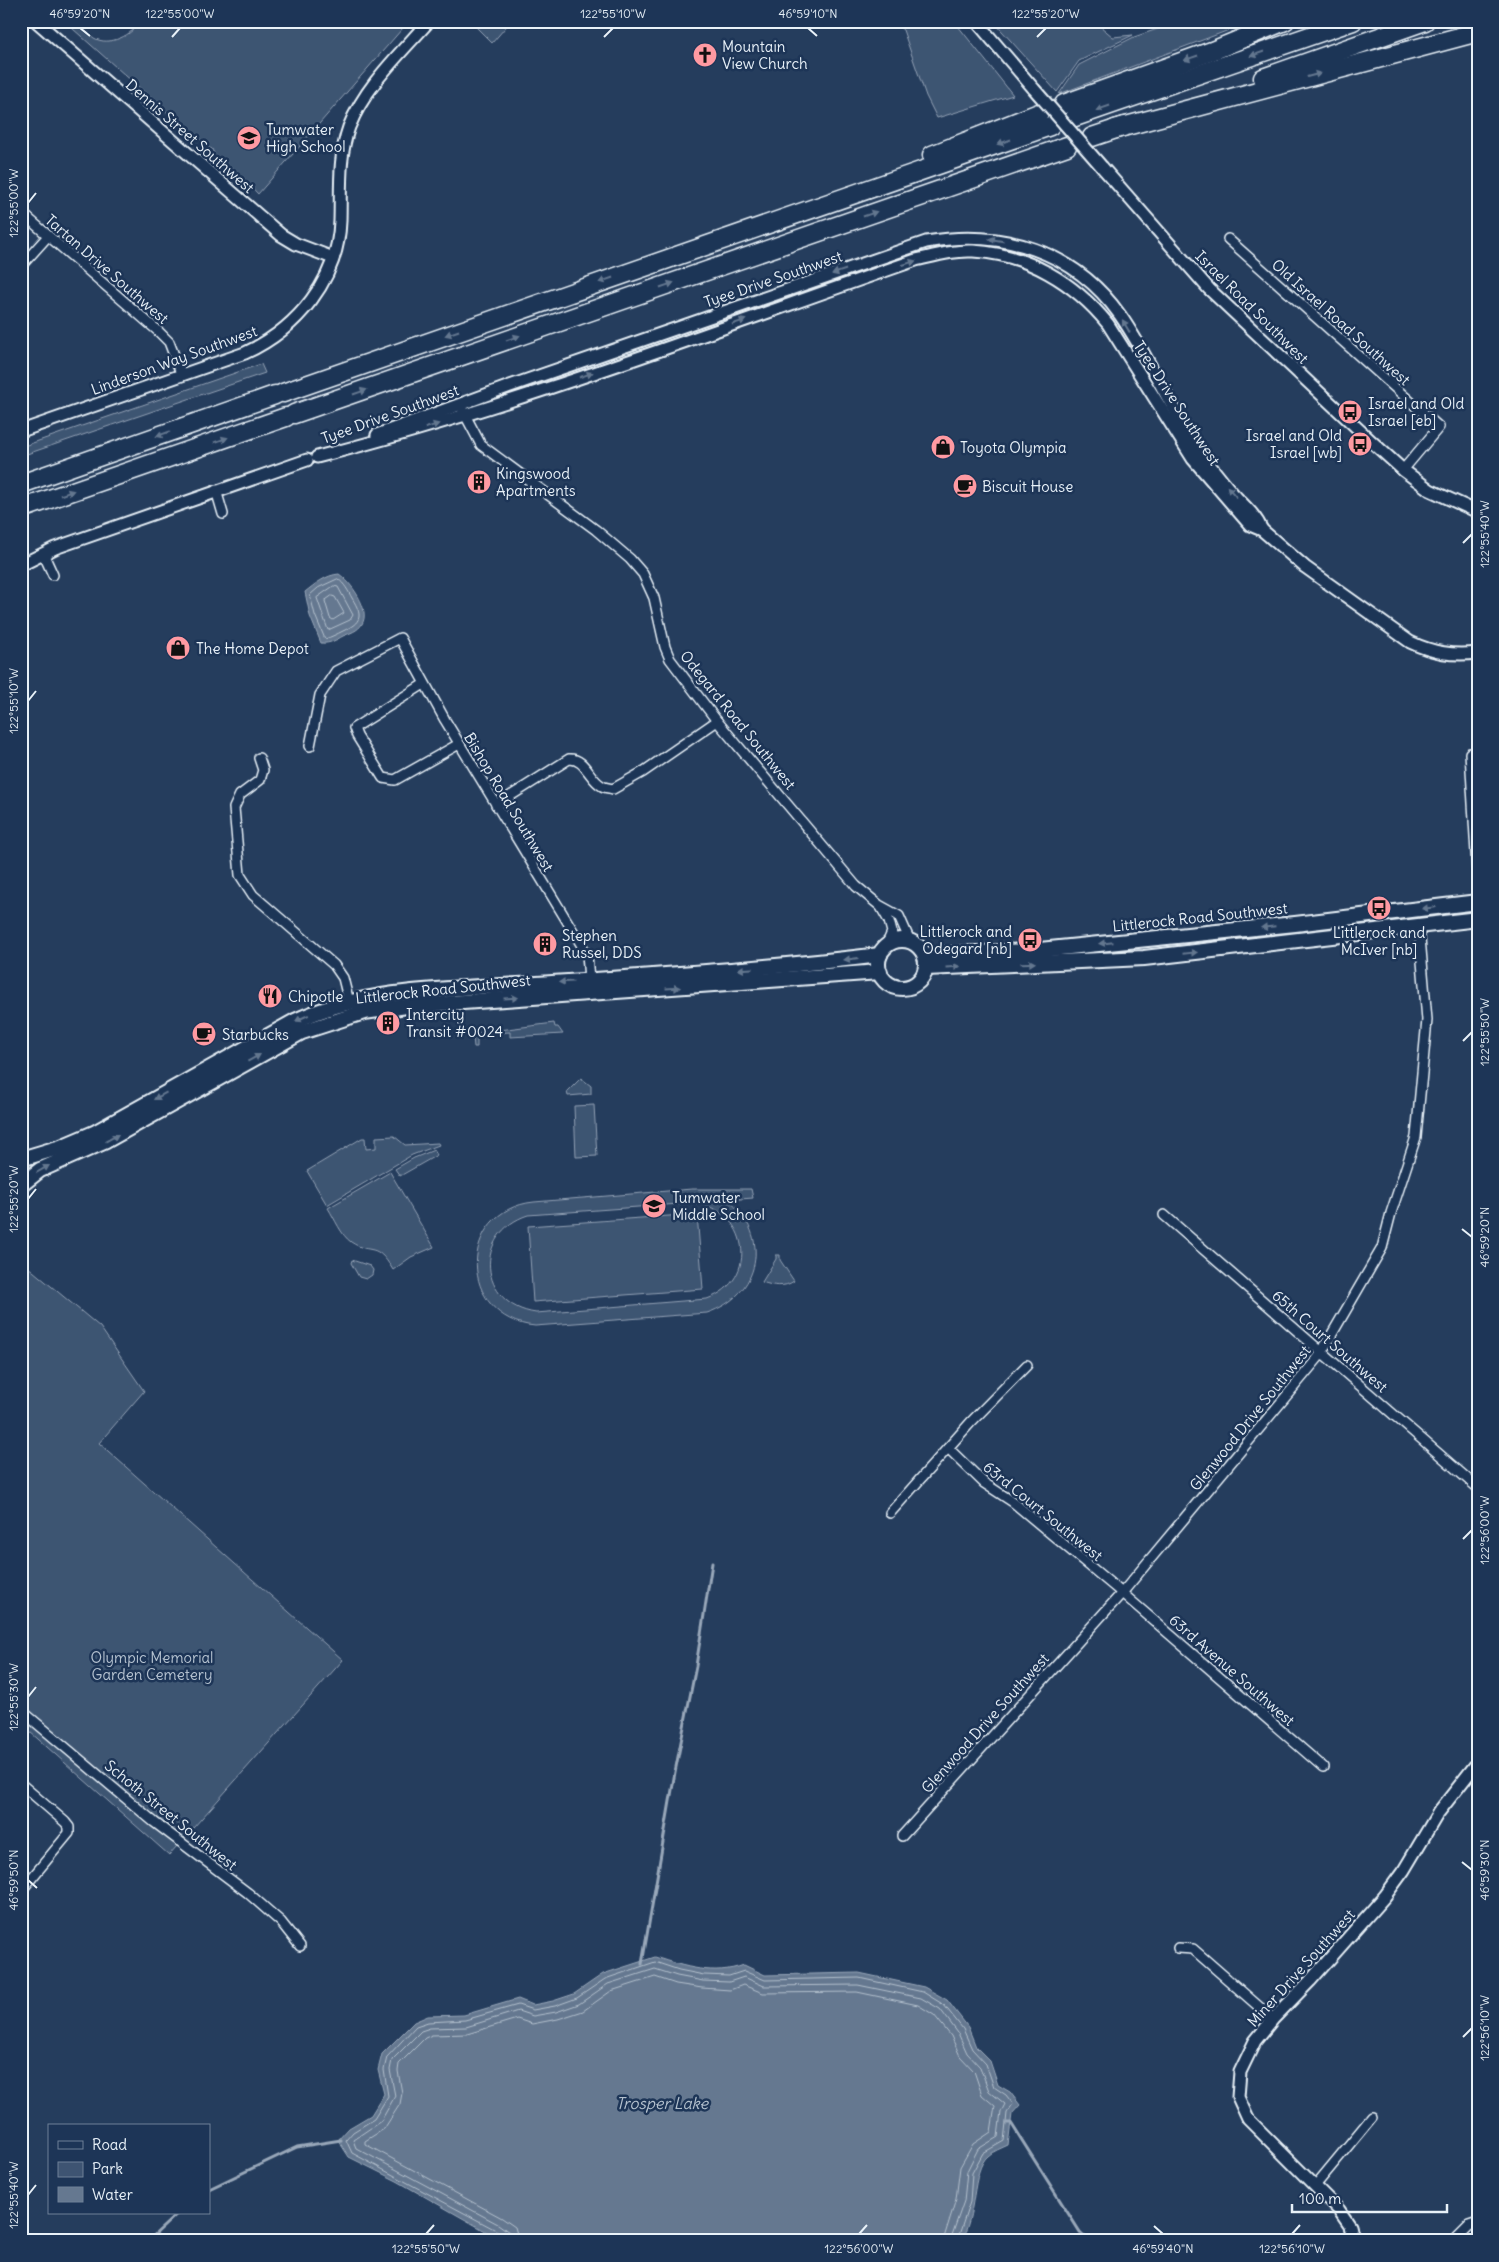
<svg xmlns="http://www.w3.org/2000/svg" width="1499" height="2262" font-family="Delius,sans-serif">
<rect width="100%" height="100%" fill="#253d5d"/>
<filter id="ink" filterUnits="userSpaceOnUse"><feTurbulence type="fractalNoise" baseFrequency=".02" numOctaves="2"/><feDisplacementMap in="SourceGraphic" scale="10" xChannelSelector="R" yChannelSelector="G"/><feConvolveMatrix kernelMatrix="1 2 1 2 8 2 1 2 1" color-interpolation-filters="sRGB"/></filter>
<g filter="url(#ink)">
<g fill="#3e5472" stroke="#93a2b5" fill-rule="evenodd">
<path d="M64,21H76C82,26 88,34 94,38C109,47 133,35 140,21H409L258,194L243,178L239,177L232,169L223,164L224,161L215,156L212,149L203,146V141L193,137L192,132L187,130Z"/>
<polygon points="470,21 511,21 492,43"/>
<polygon points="892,21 954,21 1013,95 937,118 926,96 903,30"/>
<polygon points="993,21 1094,21 1113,37 1133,35 1079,61 1057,92"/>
<polygon points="1181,21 1253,21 1059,94 1079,65 1134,37"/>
<polygon points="261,364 265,373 21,456 21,447"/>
<polygon points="554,1023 555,1027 558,1027 563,1034 510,1037 510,1032 477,1034 477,1047 474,1047 473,1037 476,1033"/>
<polygon points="581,1078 591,1086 591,1094 568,1096 567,1092"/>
<polygon points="594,1105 597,1156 576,1157 574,1106"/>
<polygon points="394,1136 405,1145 438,1143 439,1145 412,1155 327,1205 307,1171 362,1138 365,1138 366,1149 376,1148 376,1137"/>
<polygon points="434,1150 437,1155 400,1176 395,1169 414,1158"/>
<path d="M390,1172L434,1247L411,1257L393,1270C375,1240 372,1256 351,1242C341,1235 335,1219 328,1208Z"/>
<path d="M692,1189H751L753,1198L728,1200C772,1236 761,1295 707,1313L535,1326C458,1319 456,1210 534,1202ZM693,1203C749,1208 761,1280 707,1299L536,1313C478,1305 473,1233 528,1215Z"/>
<polygon points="697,1214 703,1289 533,1302 528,1226"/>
<path d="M776,1255H780V1260L794,1281C784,1288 773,1286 762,1282L776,1259Z"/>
<polygon points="352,1260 370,1266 373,1270 372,1275 366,1279 359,1277 351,1263"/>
<polygon points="21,1261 100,1327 144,1391 99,1443 343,1660 169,1855 21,1724"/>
</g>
<g fill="#657890" stroke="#99a8ba">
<path d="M339,574C351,582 371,610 362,624C358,631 350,633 343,636C336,640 330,644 321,643L310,616L305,592C315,584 326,575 339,574Z"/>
<path d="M655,1957C685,1967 714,1976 744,1965L765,1975L859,1973L924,1987L947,2000L968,2027L976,2047L990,2061L998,2085L1010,2092L1020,2105L1012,2114L1008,2145C1002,2148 993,2151 988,2156C971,2170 977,2219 960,2241H503L397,2181L349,2157L338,2140L349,2128L371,2115L384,2094L378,2070L382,2054L414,2022L428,2016L464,2015L518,1999L533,2005L553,2001L574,1994L603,1974Z"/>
</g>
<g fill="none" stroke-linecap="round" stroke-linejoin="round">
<g stroke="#b4c1ce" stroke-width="1">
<path d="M338,579C345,584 348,591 352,598C363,616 362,622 343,631C337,634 331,637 325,639L315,615L310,595L318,588Z"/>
<polygon points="334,586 338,587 353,615 350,620 328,630 317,598"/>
<polygon points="332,596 335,597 344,613 333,620 330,618 325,601"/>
<polyline points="505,2241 504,2235 494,2229 352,2153 346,2140 353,2132 374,2119 388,2096 384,2070 387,2057 416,2026 428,2022 465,2020 518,2005 533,2010 555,2006 577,1998 605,1979 655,1962 679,1970 704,1975 729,1976 744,1971 765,1980 859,1978 923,1992 944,2005 963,2029 972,2049 986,2064 994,2087 1006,2095 1013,2104 1007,2113 1004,2141 983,2153 972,2173 970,2202 957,2241"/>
<polyline points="512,2241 509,2232 498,2224 356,2148 353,2140 381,2121 395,2096 390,2070 392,2060 421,2031 430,2028 466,2027 518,2011 533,2016 556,2012 579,2004 608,1984 655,1969 677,1976 703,1981 729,1982 744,1977 764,1986 858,1985 921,1998 940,2009 958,2033 967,2053 980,2067 989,2091 1005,2104 1001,2112 998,2137 978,2149 967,2171 964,2201 950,2241"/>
<polyline points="519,2241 515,2227 502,2218 365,2144 365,2141 384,2129 400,2104 402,2093 398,2071 399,2064 425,2038 432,2035 467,2034 517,2019 532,2024 558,2019 583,2011 611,1991 655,1977 676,1984 702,1988 730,1990 743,1985 763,1993 857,1992 918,2005 934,2015 951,2036 960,2056 974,2071 982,2095 995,2106 991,2132 973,2144 960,2167 956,2199 943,2241"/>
</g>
<g stroke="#99a8ba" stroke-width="3">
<polyline points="642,1964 675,1772 696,1666 712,1563"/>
<polyline points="1007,2123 1011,2123 1080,2232 1089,2241"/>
<polyline points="209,2189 297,2147 341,2140"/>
<polyline points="148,2241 178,2213"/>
</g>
<defs>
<g id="minor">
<polyline points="21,25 25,21"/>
<polyline points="21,212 158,331 169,342 182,376"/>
<polyline points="1228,239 1439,427 1403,470"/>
<polyline points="21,266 48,236"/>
<polyline points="463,411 481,445 596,530 630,559 643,574 654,598 665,647 670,659 717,721 856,886 879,905 899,916 910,941"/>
<polyline points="216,490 223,514"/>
<polyline points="43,553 53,575"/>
<polyline points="424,684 354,728 357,736 383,778 395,780 459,744"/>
<polyline points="310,746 320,695 336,671 400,638 445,720 587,954 589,980"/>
<polyline points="1470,753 1478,887"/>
<polyline points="259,758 263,770 260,780 240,795 234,808 240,875 253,895 334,965 343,978 349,1002"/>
<path d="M496,805L569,759C585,758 589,779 602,786C605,788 610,788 613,789L643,772L717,721"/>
<polyline points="881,907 889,921 892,932 886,946"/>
<polyline points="1164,1215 1478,1488"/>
<polyline points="949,1449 984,1483 1013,1502 1122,1593 1323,1767"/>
<polyline points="890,1513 971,1422 1027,1365"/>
<polyline points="21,1710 154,1822 248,1893 281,1922 300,1946"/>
<polyline points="21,1784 65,1822 69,1827 69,1833 21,1891"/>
<polyline points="902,1836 1122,1593 1318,1358 1382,1248 1391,1213 1416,1137 1427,1020 1419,926"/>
<polyline points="1178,1948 1193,1949 1273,2019"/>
<polyline points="1315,2186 1372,2117"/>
<polyline points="1454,2241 1469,2226 1478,2223"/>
</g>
<g id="tertiary">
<polyline points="36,21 281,235 296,244 333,258"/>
<polyline points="976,21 1034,89"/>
<polyline points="1102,167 1209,289 1371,441 1403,470 1430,490 1478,512"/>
<path d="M21,431L245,353C297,329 338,280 340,221C341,188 338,158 349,127C365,86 400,54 429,21"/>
<path d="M377,435L510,386L926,242C1002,229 1074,250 1120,315C1150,358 1169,407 1199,450C1209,465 1222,481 1234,495C1245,506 1256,516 1262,530"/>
<path d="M317,457C520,405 717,329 916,260C934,256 953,250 973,251C1027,254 1074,282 1108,324L1193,459L1250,525L1262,530L1305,567L1410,642C1433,653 1453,656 1478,653"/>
<polyline points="21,565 55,548 307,460"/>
<polyline points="1354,2241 1350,2226 1339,2210 1248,2119 1238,2097 1240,2072 1255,2041 1273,2019 1310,1981 1385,1896 1404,1870 1438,1813 1478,1762"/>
</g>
<g id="secondary">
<circle cx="902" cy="964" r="24"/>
<polyline points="925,955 1030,951 1295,924 1478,902"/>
<polyline points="926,968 1144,958 1478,919"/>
<path d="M21,1159L61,1147L94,1133L295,1021C369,987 457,989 537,984C651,976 766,969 880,955"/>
<polyline points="21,1185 40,1170 106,1141 302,1032 364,1012 407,1006 880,972"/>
</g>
<g id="motorway">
<polyline points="1263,78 1425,21"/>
<polyline points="1064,104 1212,51 1285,21"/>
<polyline points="1075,117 1353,21"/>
<polyline points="1115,129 1478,32"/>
<polyline points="1092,137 1125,126"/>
<polyline points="932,155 1039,113"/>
<polyline points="283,393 1050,126"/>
<polyline points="294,414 1067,146"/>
<polyline points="21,484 275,395"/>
<polyline points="21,509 286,417"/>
</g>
</defs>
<use href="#minor" stroke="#e8f1f8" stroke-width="12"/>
<use href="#tertiary" stroke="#e8f1f8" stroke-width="15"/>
<use href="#secondary" stroke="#e8f1f8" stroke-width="18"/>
<use href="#motorway" stroke="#e8f1f8" stroke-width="21"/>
<use href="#minor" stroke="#1d3557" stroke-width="9"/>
<use href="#tertiary" stroke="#1d3557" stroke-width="11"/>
<use href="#secondary" stroke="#1d3557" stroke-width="14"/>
<use href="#motorway" stroke="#1d3557" stroke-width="18"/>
<defs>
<polyline id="tertiary-bridge" points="1034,89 1102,167"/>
</defs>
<use href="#tertiary-bridge" stroke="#e8f1f8" stroke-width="15" stroke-linecap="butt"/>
<use href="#tertiary-bridge" stroke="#1d3557" stroke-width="11"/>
</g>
<defs><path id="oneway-solid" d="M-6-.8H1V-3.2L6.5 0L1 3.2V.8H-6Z" transform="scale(1.25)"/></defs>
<g fill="#64778f">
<use href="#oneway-solid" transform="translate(1257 54) rotate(161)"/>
<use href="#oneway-solid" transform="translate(1191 58) rotate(161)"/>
<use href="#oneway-solid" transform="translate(1314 75) rotate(-15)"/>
<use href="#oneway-solid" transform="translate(1103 108) rotate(161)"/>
<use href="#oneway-solid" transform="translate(1004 142) rotate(161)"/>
<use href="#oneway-solid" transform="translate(870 214) rotate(-19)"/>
<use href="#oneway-solid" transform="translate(996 240) rotate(-170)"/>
<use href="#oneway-solid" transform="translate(909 263) rotate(-18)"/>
<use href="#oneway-solid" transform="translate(839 272) rotate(161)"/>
<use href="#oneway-solid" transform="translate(606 280) rotate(161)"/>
<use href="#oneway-solid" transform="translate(667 285) rotate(-19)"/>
<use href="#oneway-solid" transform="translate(739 322) rotate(-19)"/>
<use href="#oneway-solid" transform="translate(1126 326) rotate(-120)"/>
<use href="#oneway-solid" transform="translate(452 333) rotate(161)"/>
<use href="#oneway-solid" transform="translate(513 338) rotate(-19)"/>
<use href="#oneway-solid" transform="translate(586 375) rotate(-19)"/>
<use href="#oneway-solid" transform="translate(360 392) rotate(-19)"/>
<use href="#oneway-solid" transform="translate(432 426) rotate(-17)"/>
<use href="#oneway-solid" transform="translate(163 434) rotate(161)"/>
<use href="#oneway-solid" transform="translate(221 440) rotate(-19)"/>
<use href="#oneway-solid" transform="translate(1232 492) rotate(-131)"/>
<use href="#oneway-solid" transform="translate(67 493) rotate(-19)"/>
<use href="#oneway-solid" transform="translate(1429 908) rotate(173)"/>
<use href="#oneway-solid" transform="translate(1268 927) rotate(174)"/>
<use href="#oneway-solid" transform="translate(1106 943) rotate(174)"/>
<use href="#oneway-solid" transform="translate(1190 953) rotate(-6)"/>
<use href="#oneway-solid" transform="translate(851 959) rotate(173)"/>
<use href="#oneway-solid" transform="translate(1028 963) rotate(-2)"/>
<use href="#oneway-solid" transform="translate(953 967) rotate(-4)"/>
<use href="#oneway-solid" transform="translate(745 969) rotate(176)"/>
<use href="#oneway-solid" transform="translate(566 982) rotate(176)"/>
<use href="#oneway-solid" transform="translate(673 988) rotate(-4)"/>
<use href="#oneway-solid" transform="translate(511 998) rotate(-4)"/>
<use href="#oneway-solid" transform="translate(302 1018) rotate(155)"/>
<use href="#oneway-solid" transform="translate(254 1058) rotate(-29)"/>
<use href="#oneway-solid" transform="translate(160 1096) rotate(151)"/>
<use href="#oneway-solid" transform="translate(112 1138) rotate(-29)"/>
<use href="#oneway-solid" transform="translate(43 1169) rotate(-30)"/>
</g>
</g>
<path fill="none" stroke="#e8f1f8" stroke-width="2" d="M80,28L90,36M808,28L817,36M172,37L180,28M604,37L613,28M1037,37L1046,28M28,203L36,193M1463,543L1472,534M28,701L36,691M1463,1041L1472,1032M28,1199L36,1189M1462,1229L1472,1237M1463,1539L1472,1530M28,1697L36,1687M1462,1862L1472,1870M28,1880L37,1888M1463,2037L1472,2028M28,2195L36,2185M1154,2226L1163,2234M426,2234L434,2225M859,2234L867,2225M1292,2234L1300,2225"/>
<defs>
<symbol id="church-disc" viewBox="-11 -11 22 22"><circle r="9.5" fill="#ff9aa2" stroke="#1d3557"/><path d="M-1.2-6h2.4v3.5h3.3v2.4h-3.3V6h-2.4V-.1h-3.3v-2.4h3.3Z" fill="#111"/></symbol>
<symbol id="school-disc" viewBox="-11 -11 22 22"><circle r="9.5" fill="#ff9aa2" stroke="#1d3557"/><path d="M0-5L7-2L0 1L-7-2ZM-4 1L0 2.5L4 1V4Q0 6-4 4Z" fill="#111"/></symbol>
<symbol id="bus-disc" viewBox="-11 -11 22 22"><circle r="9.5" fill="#ff9aa2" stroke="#1d3557"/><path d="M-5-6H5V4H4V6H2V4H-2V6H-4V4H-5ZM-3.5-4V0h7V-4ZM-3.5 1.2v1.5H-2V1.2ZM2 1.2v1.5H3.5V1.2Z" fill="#111"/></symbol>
<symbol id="shop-disc" viewBox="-11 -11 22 22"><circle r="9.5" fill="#ff9aa2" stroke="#1d3557"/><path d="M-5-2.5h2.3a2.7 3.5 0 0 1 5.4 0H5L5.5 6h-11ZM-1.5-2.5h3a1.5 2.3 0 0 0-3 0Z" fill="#111"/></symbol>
<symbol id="building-disc" viewBox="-11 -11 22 22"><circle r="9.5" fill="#ff9aa2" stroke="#1d3557"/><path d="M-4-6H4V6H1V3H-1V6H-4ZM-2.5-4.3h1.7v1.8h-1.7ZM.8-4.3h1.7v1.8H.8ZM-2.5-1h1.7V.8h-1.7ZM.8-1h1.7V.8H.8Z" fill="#111"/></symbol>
<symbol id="cafe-disc" viewBox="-11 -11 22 22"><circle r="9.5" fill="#ff9aa2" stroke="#1d3557"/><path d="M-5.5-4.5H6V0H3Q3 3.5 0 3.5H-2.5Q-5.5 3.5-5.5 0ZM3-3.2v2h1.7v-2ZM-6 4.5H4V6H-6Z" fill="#111"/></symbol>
<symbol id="restaurant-disc" viewBox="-11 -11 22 22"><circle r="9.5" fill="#ff9aa2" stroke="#1d3557"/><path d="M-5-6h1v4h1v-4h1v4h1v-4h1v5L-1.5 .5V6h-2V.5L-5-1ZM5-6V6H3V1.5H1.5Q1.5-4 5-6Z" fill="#111"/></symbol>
</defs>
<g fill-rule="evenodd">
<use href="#church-disc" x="691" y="41" width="28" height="28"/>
<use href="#school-disc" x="235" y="124" width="28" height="28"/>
<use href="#bus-disc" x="1336" y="398" width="28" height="28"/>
<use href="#bus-disc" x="1346" y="430" width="28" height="28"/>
<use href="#shop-disc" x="929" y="433" width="28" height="28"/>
<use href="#building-disc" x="465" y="468" width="28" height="28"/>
<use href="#cafe-disc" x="951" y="472" width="28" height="28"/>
<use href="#shop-disc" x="164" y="634" width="28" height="28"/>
<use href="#bus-disc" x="1365" y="894" width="28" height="28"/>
<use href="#bus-disc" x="1016" y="926" width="28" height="28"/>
<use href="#building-disc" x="531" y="930" width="28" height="28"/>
<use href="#restaurant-disc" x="256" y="982" width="28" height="28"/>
<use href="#building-disc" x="374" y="1009" width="28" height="28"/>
<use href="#cafe-disc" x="190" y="1020" width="28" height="28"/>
<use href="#school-disc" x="640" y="1192" width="28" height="28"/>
</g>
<g text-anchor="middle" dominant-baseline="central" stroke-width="5" stroke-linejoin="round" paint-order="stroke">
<g font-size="15" fill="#e8f1f8" stroke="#1d3557" text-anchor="start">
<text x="722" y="46">Mountain<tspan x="722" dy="17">View Church</tspan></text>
<text x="266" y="129">Tumwater<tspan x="266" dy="17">High School</tspan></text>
<text x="1368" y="403">Israel and Old<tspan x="1368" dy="17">Israel [eb]</tspan></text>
<text x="1342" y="435" text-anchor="end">Israel and Old<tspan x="1342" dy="17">Israel [wb]</tspan></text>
<text x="960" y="447">Toyota Olympia</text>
<text x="496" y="473">Kingswood<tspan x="496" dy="17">Apartments</tspan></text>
<text x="982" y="486">Biscuit House</text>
<text x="196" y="648">The Home Depot</text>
<text x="1012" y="931" text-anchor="end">Littlerock and<tspan x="1012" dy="17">Odegard [nb]</tspan></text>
<text x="1379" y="932" text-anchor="middle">Littlerock and<tspan x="1379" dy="17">McIver [nb]</tspan></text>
<text x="562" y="935">Stephen<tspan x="562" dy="17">Russel, DDS</tspan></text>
<text x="288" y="996">Chipotle</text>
<text x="406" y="1014">Intercity<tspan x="406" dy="17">Transit #0024</tspan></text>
<text x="222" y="1034">Starbucks</text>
<text x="672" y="1197">Tumwater<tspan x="672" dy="17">Middle School</tspan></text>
</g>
<g font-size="15" fill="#e8f1f8" stroke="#1d3557">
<text transform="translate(190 136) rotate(41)">Dennis Street Southwest</text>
<text transform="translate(107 269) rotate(41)">Tartan Drive Southwest</text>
<text transform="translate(773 279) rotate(-19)">Tyee Drive Southwest</text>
<text transform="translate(1252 307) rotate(45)">Israel Road Southwest</text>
<text transform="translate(1341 322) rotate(42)">Old Israel Road Southwest</text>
<text transform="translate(174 360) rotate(-20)">Linderson Way Southwest</text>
<text transform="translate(1177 403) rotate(57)">Tyee Drive Southwest</text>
<text transform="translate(390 414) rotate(-20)">Tyee Drive Southwest</text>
<text transform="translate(738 720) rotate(51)">Odegard Road Southwest</text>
<text transform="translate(509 802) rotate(59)">Bishop Road Southwest</text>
<text transform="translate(1200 917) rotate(-6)">Littlerock Road Southwest</text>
<text transform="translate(443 989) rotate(-6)">Littlerock Road Southwest</text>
<text transform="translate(1330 1341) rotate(41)">65th Court Southwest</text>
<text transform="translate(1250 1418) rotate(-51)">Glenwood Drive Southwest</text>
<text transform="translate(1043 1511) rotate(39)">63rd Court Southwest</text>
<text transform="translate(1232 1670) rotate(41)">63rd Avenue Southwest</text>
<text transform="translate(985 1723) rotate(-48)">Glenwood Drive Southwest</text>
<text transform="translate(171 1815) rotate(39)">Schoth Street Southwest</text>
<text transform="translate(1301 1968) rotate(-48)">Miner Drive Southwest</text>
</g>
<g font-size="15" fill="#b5c2d0" stroke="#1d3557">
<text x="152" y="1657">Olympic Memorial<tspan x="152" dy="17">Garden Cemetery</tspan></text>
</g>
<g font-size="16" font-style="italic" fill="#b4c1ce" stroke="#1d3557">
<text x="662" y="2103">Trosper Lake</text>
</g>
</g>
<rect width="1499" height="2262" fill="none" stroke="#1d3557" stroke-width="55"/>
<rect x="48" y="2124" width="162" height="90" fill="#1d3557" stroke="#6e8097"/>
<rect x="58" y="2141" width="25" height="8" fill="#1d3557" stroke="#6e8097"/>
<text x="92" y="2150" font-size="15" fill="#e8f1f8">Road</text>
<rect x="58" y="2162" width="25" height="15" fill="#3e5472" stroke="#6e8097"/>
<text x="92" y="2174" font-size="15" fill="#e8f1f8">Park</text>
<rect x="58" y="2187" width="25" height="15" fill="#657890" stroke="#6e8097"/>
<text x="92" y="2200" font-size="15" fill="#e8f1f8">Water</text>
<path d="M1292 2204v8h155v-8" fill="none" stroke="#e8f1f8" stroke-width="2.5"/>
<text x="1299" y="2204" font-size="15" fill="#e8f1f8" stroke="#1d3557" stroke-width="4" paint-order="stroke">100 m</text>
<rect x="28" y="28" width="1444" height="2206" fill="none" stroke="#e8f1f8" stroke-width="2"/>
<g font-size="12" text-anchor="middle" fill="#e8f1f8">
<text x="80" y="18">46°59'20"N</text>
<text x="180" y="18">122°55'00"W</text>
<text x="613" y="18">122°55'10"W</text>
<text x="808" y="18">46°59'10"N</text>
<text x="1046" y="18">122°55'20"W</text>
<text transform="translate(14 203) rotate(-90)" y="4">122°55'00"W</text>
<text transform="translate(1485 534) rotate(-90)" y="4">122°55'40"W</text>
<text transform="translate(14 701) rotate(-90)" y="4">122°55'10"W</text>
<text transform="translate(1485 1032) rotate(-90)" y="4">122°55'50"W</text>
<text transform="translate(14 1199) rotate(-90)" y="4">122°55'20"W</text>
<text transform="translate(1485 1237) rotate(-90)" y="4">46°59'20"N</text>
<text transform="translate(1485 1530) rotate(-90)" y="4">122°56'00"W</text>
<text transform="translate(14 1697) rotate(-90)" y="4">122°55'30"W</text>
<text transform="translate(1485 1870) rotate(-90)" y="4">46°59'30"N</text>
<text transform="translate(14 1880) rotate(-90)" y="4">46°59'50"N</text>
<text transform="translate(1485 2028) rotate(-90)" y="4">122°56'10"W</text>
<text transform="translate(14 2195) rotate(-90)" y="4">122°55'40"W</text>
<text x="426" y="2253">122°55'50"W</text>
<text x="859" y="2253">122°56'00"W</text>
<text x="1163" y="2253">46°59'40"N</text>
<text x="1292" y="2253">122°56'10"W</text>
</g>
</svg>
